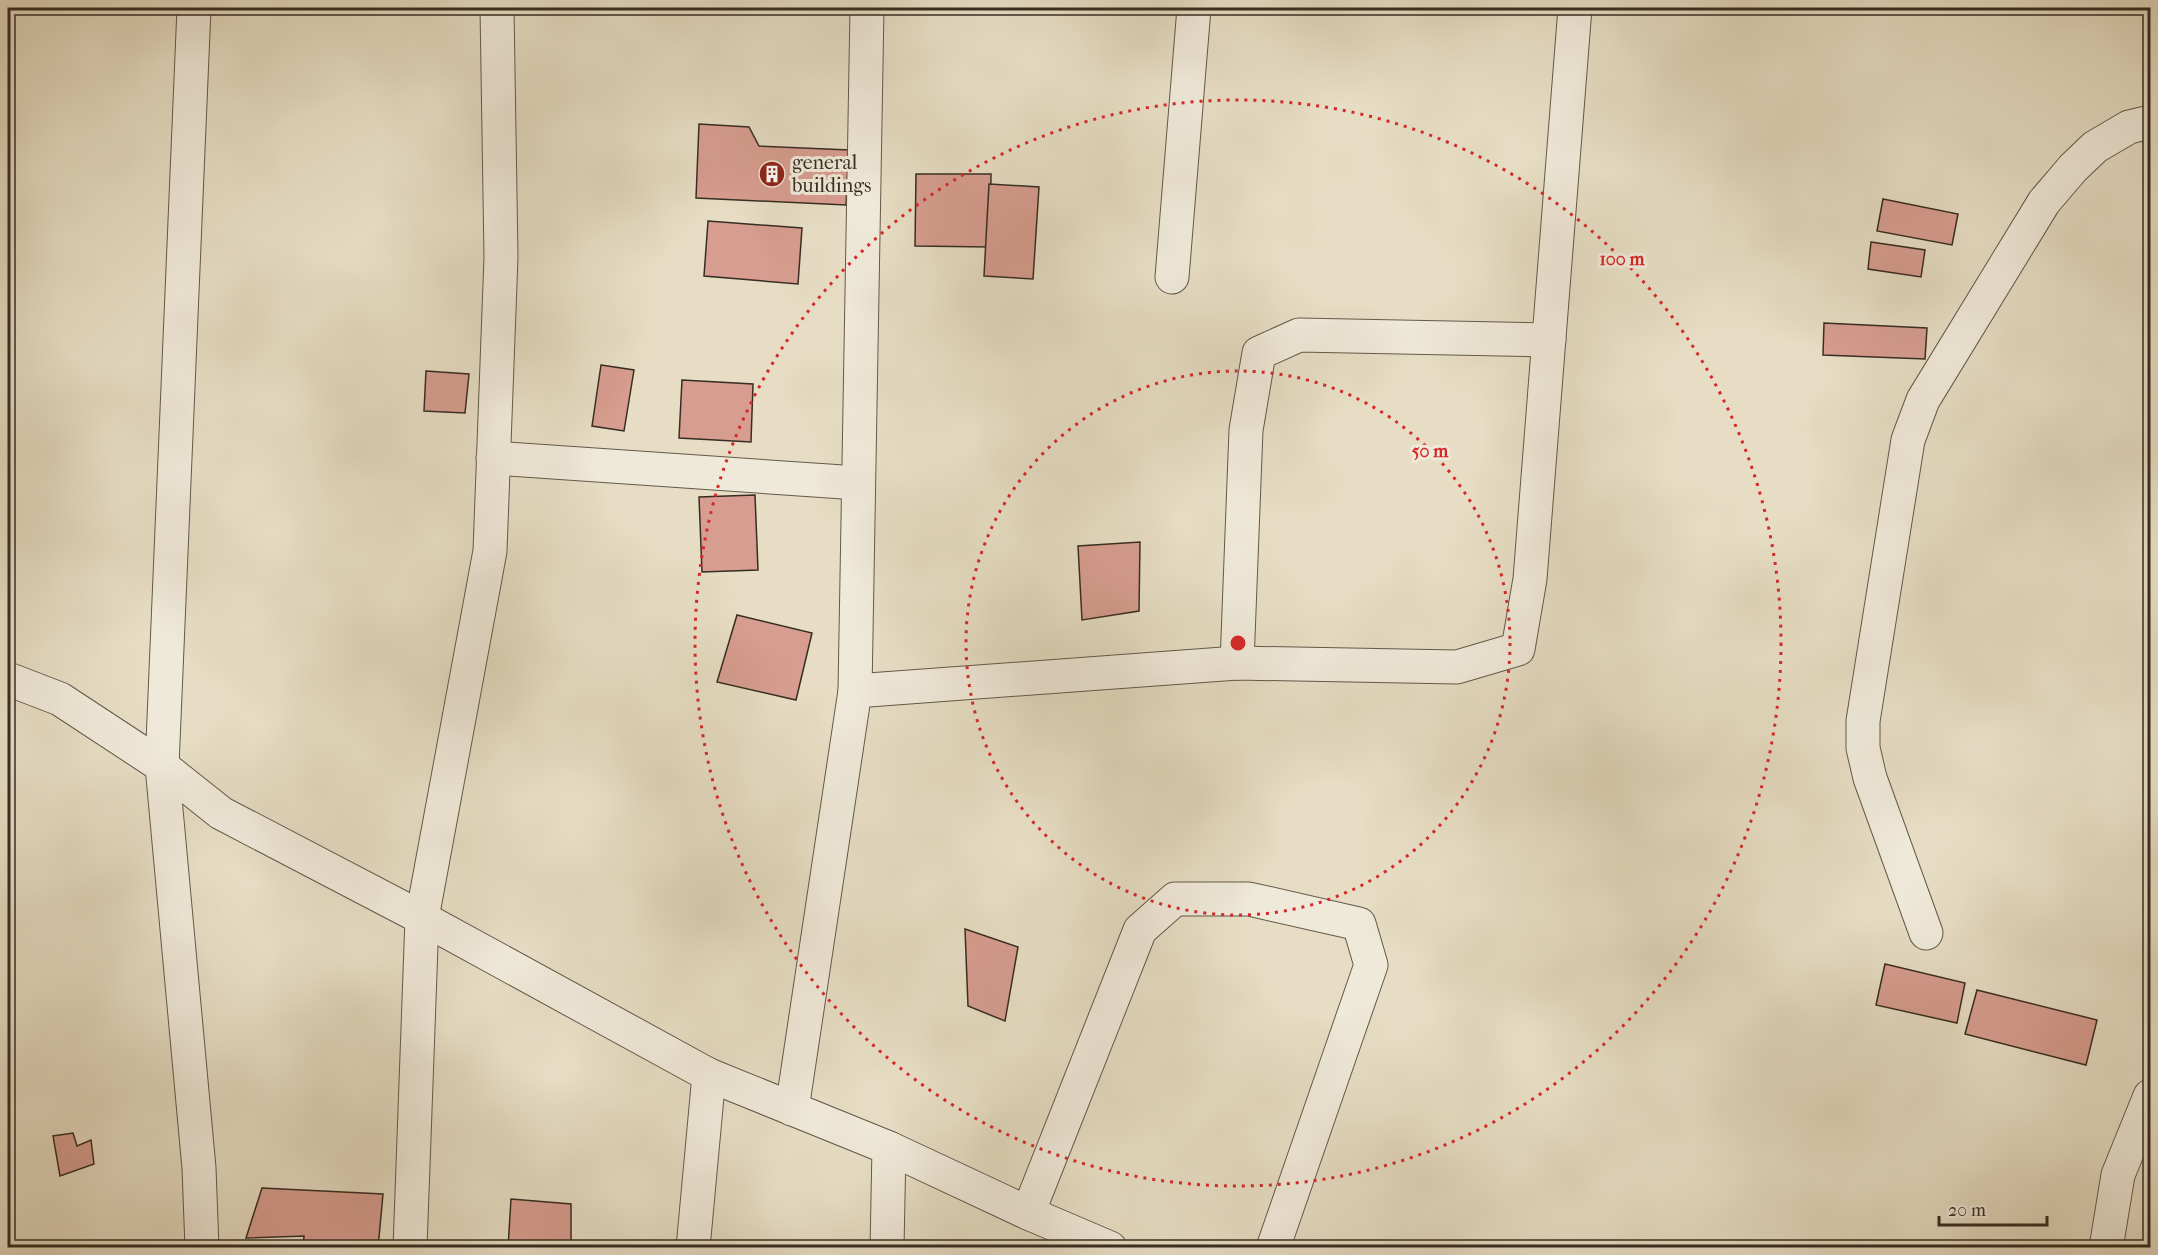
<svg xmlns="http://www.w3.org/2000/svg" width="2158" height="1255" font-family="'IM FELL French Canon',serif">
<rect width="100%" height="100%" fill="#e6ddc4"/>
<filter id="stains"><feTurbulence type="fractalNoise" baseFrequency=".00333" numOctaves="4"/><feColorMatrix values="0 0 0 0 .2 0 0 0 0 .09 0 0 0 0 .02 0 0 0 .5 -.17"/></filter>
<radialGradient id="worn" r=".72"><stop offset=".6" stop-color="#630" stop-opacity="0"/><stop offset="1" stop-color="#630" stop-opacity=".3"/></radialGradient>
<g fill="#d79d90" stroke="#372d22" stroke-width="1.5">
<polygon points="699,124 749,127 759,146 849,150 846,205 696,198"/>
<polygon points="916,174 991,174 990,247 915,246"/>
<polygon points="989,184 1039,187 1033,279 984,276"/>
<polygon points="1883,199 1958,214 1952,245 1877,231"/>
<polygon points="708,221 802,228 798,284 704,276"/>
<polygon points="1871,242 1925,250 1921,277 1868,269"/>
<polygon points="1824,323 1927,328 1925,359 1823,355"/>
<polygon points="601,365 634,370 624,431 592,426"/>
<polygon points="426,371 469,374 465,413 424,411"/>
<polygon points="682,380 753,384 751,442 679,438"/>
<polygon points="755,495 758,570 702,572 699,497"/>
<polygon points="1140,542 1139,611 1082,620 1078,546"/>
<polygon points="737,615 812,633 796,700 717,682"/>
<polygon points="965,929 1018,947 1005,1021 968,1006"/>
<polygon points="1885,964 1965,983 1957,1023 1876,1005"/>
<polygon points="1977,990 2097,1020 2086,1065 1965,1034"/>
<polygon points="73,1133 77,1146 91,1140 94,1164 60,1176 53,1136"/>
<polygon points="262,1188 383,1194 378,1248 303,1248 304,1236 246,1238"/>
<polygon points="511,1199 571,1204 571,1248 508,1248"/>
</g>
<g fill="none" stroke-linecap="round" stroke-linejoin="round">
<defs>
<g id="minor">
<polyline points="194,8 162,766 199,1168 202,1248"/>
<polyline points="1172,277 1194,8"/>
<polyline points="493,458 858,483"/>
<polyline points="1237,663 1246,430 1259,353 1299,335 1549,340"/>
<polyline points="8,679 60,699 162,766 221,813 422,918 709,1075 889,1148 1028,1213 1110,1248"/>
<polyline points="855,691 1237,663 1457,667 1518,649 1530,579 1575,8"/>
<polyline points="1926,933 1870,778 1863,748 1863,721 1908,440 1923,400 2044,202 2073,168 2095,147 2129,127 2150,122"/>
<polyline points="792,1109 855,691 867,8"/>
<polyline points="1028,1213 1140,930 1175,899 1249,899 1359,924 1371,965 1273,1248"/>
<polyline points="410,1248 422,918 490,551 501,257 497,8"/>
<polyline points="693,1248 709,1075"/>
<polyline points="887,1248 889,1148"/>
<polyline points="2106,1248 2118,1175 2150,1096"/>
</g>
</defs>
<use href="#minor" stroke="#63594a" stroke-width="35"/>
<use href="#minor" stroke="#efe9d9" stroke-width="33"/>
</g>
<g fill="none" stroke="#d62828" stroke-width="3" stroke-dasharray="3 6">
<circle cx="1238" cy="643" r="272"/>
<circle cx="1238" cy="643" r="543"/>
</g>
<defs>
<symbol id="building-disc" viewBox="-11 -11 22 22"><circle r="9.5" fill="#8f2418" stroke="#efe9d9"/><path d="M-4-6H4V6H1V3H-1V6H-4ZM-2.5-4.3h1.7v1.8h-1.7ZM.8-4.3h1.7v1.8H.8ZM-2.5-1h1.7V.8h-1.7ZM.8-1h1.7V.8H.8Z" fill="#fff"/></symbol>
</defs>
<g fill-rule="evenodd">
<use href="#building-disc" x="757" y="159" width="30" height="30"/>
</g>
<g text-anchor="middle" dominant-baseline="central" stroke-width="6" stroke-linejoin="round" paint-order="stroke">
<g font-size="20" fill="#372d22" stroke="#efe9d9" text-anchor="start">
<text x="792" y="162">general<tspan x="792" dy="23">buildings</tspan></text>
</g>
</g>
<circle cx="1238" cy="643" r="9" fill="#d62828" stroke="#efe9d9" stroke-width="3"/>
<g font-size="18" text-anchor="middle" font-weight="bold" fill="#d62828" stroke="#efe9d9" stroke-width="6" stroke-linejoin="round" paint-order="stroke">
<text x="1622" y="265">100 m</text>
<text x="1430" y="457">50 m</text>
</g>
<rect width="2158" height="1255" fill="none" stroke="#e6ddc4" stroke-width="30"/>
<rect x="9" y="9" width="2140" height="1237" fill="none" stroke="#372d22" stroke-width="3"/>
<rect x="15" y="15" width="2128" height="1225" fill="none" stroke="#372d22" stroke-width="1.5"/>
<path d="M1939 1216v9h108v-9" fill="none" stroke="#372d22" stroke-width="3"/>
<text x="1948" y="1216" font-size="18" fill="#372d22" stroke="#efe9d9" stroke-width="4.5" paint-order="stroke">20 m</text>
<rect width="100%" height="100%" filter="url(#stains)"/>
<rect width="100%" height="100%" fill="url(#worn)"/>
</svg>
